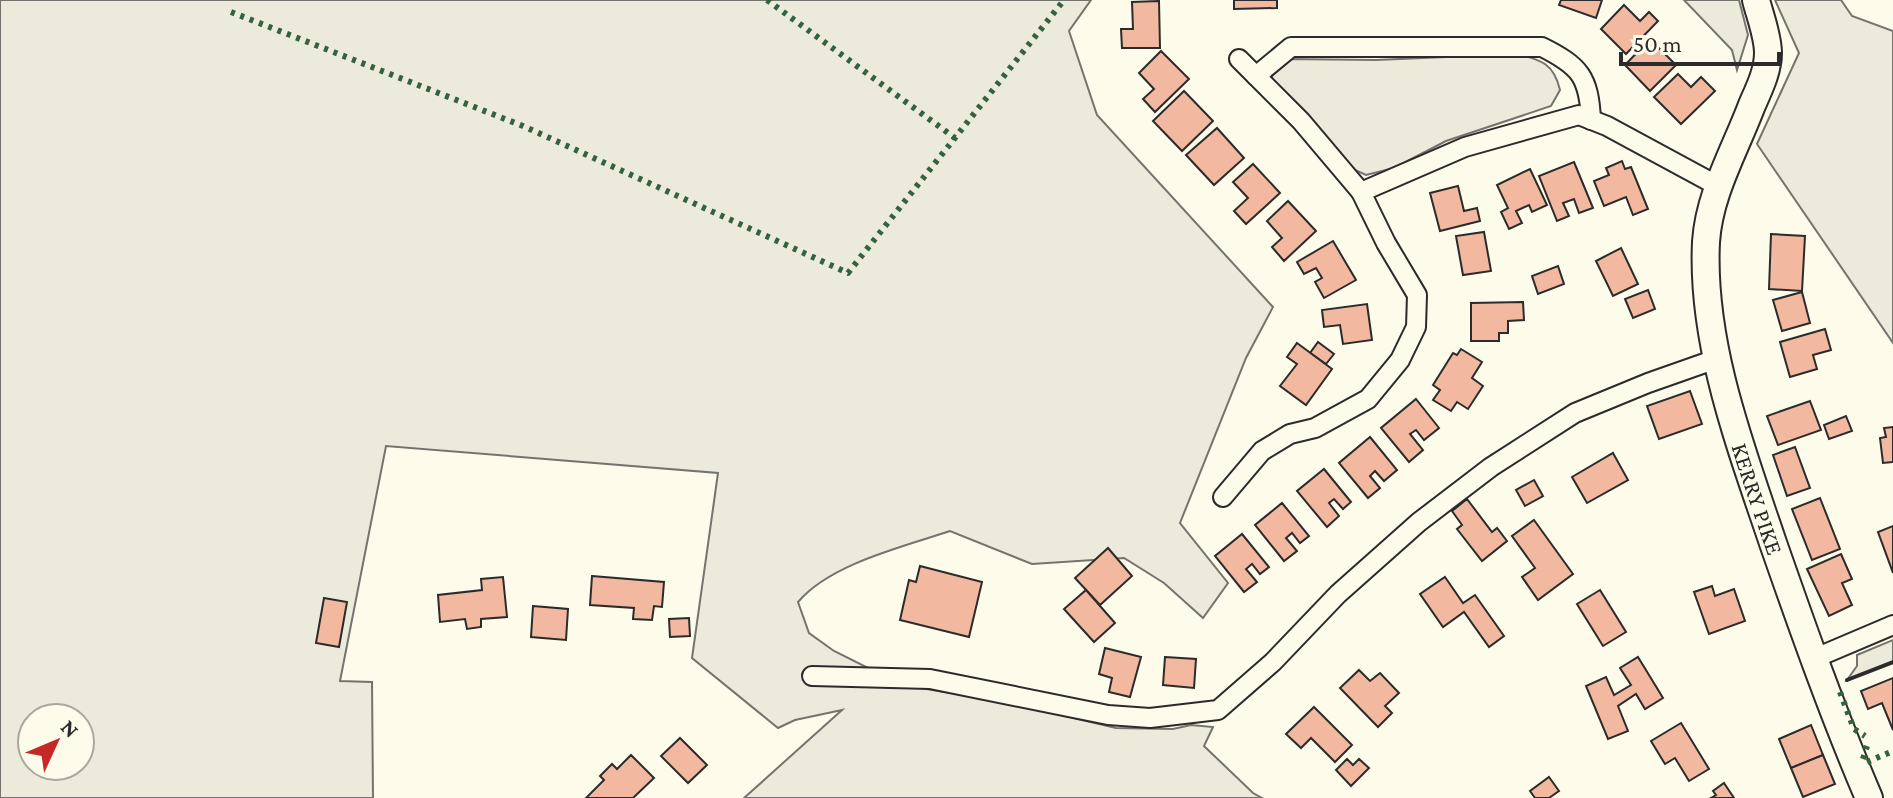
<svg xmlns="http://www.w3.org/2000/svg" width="1893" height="798" font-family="'Crimson Pro',serif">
<rect width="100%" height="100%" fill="#fdfbea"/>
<g fill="#ecebdb" stroke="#74746e" stroke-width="2" fill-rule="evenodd">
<path d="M0,0H1091L1069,31L1097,115L1273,307L1246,358L1180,523L1228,583L1203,618L1164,583L1124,558L1032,564L950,531C902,547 830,564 798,602L809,633L834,651L902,685L1006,702L1116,728L1173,729L1191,725L1213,727L1204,746L1253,793L1262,798H744L842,710L795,720L778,728L692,658L718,473L386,446L340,681L372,682L373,798H0ZM32,718H80V766H32Z"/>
<polygon points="1684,0 1739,0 1748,35 1737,70 1732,50"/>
<polygon points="1775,0 1841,0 1852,16 1893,31 1893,343 1757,144 1799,53"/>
<path d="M1517,54C1542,60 1554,64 1560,90L1551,106L1446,141L1394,168L1366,175L1346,166L1271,79L1275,68L1283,59L1376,60Z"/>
<polygon points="1893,640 1893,662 1847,680 1857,666 1857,655"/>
</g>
<g fill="#f2b8a0" stroke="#2b2b2b" stroke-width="2">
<polygon points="1234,0 1277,0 1277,8 1234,9"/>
<polygon points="1561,0 1602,0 1596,18 1559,5"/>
<polygon points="1159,1 1160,48 1122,48 1121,29 1133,29 1132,2"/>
<polygon points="1624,5 1640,21 1649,12 1658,21 1626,54 1601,29"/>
<polygon points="1650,39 1676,65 1650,91 1625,65"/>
<polygon points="1161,51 1189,79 1155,112 1143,99 1154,89 1139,73"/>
<polygon points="1678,74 1691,87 1701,77 1715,91 1681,124 1654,97"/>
<polygon points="1184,91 1213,121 1182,151 1153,121"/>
<polygon points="1217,128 1244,158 1214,185 1186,155"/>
<polygon points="1622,161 1625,169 1631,167 1648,209 1633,215 1626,197 1604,206 1594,181 1609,175 1606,168"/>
<polygon points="1574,162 1593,208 1579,213 1574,199 1563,203 1569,216 1557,221 1539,176"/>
<polygon points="1253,164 1280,193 1246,224 1234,211 1248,198 1233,182"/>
<polygon points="1530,169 1547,205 1532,212 1529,205 1516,211 1522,223 1509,229 1501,212 1508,208 1497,185"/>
<polygon points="1458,186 1464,211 1477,208 1480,221 1440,231 1430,193"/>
<polygon points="1288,201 1316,231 1284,261 1272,247 1282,238 1267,221"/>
<polygon points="1484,232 1491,271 1463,275 1456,236"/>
<polygon points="1771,234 1805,236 1802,291 1769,289"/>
<polygon points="1333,241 1356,280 1324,298 1315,282 1322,278 1316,268 1304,274 1297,262"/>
<polygon points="1621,248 1638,284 1613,296 1596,261"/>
<polygon points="1558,266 1564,284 1538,294 1532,276"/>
<polygon points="1648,290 1655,309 1633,318 1625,299"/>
<polygon points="1802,292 1810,323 1782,331 1773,300"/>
<polygon points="1523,302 1524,320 1508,321 1508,333 1499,333 1499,341 1471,341 1471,303"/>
<polygon points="1367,304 1372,340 1343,344 1340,325 1324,327 1322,310"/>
<polygon points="1825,329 1831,350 1813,355 1817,369 1790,377 1780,342"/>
<polygon points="1318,342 1334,354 1326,364 1310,353"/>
<polygon points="1297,343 1332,369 1306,405 1280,386 1297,364 1287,357"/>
<polygon points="1461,349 1482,362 1472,378 1483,386 1468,409 1457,402 1451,411 1433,400 1440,390 1433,385 1453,353 1457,355"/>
<polygon points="1690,391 1702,424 1659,439 1647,406"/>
<polygon points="1416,399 1439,428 1424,440 1416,430 1410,434 1423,450 1409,462 1381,428"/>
<polygon points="1810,401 1821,430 1778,445 1767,416"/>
<polygon points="1846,416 1852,431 1829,439 1824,425"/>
<polygon points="1893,427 1893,462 1883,463 1880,438 1886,437 1884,428"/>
<polygon points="1370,437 1397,470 1384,481 1375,471 1370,476 1380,488 1368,498 1339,463"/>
<polygon points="1795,447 1810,488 1787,496 1773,455"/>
<polygon points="1613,453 1628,480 1587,503 1572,477"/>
<polygon points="1324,469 1351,502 1343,509 1334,499 1329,503 1339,516 1327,527 1297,491"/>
<polygon points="1534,480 1543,496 1525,506 1516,490"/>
<polygon points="1820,498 1840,549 1812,560 1792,509"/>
<polygon points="1467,499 1492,532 1497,528 1507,541 1482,561 1457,529 1462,525 1452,511"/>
<polygon points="1282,503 1309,536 1300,543 1292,533 1286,538 1297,551 1284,561 1255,525"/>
<polygon points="1534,520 1573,574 1538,600 1522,577 1535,568 1512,536"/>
<polygon points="1893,526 1893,573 1878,532"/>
<polygon points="1242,534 1269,567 1260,574 1252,564 1246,569 1257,582 1244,592 1215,556"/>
<polygon points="1108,548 1132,576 1100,605 1075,578"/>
<polygon points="1841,554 1852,579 1842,583 1852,605 1829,616 1807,569"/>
<polygon points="920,566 982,582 969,637 900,620 909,580 916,582"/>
<polygon points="592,576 664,582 662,607 654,606 652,620 633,619 634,608 590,605"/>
<polygon points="503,577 507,617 481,619 481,627 467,629 465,619 440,622 438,595 482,590 481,579"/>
<polygon points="1445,577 1463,603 1475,595 1504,636 1489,647 1464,612 1443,627 1420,594"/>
<polygon points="1712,586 1715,596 1734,589 1745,621 1709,634 1694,592"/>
<polygon points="1086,590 1115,623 1094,642 1064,609"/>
<polygon points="1600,590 1626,632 1603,646 1577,604"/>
<polygon points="324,598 347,602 339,647 316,643"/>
<polygon points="533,606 568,609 566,640 531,637"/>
<polygon points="689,618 690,636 670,637 669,619"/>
<polygon points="1105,648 1141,657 1130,697 1109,692 1112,678 1099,674"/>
<polygon points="1165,657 1196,659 1194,688 1163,685"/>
<polygon points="1638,657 1663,698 1645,709 1636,694 1618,706 1628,731 1608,739 1586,686 1606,677 1614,695 1631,685 1620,668"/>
<polygon points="1359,670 1370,681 1380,673 1399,693 1385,706 1392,713 1378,727 1340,688"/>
<polygon points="1893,678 1893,730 1882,703 1868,709 1861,691"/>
<polygon points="1314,707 1352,745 1335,762 1311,738 1301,748 1286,734"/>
<polygon points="1681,723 1709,769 1689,781 1675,758 1665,764 1651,741"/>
<polygon points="1811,725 1823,755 1791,768 1779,739"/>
<polygon points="680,738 707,765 688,783 661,756"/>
<polygon points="631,755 654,778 633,798 586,798 604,780 600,776 612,764 617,769"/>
<polygon points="1823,755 1835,784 1803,797 1791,768"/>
<polygon points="1347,759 1353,765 1359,759 1369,768 1351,786 1336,770"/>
<polygon points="1549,777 1559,791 1549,798 1535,798 1530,791"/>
<polygon points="1724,783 1734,798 1711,798 1716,795 1713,791"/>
</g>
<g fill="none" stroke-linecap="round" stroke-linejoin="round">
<defs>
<g id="street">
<polyline points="1239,59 1301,121 1361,192"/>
<path d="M1256,76L1291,47H1542C1580,66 1589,77 1591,120"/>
<polyline points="1223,497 1262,451 1290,434 1315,428 1368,399 1400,360 1416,327 1417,295 1386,243 1361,192 1465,147 1579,115 1607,126 1718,186"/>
<polyline points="1813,659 1893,625"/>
<polyline points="812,676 930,679 1108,715 1150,718 1218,710 1273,662 1338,594 1419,522 1491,467 1575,413 1648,383 1719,358"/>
</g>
<g id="secondary">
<path id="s1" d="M1756,0C1760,16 1768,36 1768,53C1768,71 1759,89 1752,105C1735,150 1709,194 1706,242C1701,344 1741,448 1773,543C1803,629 1833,714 1869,798"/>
</g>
</defs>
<use href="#street" stroke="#2b2b2b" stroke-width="22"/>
<use href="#secondary" stroke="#2b2b2b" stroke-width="30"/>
<use href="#street" stroke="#fdfbea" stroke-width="18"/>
<use href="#secondary" stroke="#fdfbea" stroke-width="26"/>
<g stroke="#34623c" stroke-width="6" stroke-dasharray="4 6" stroke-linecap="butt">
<polyline points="767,0 955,138"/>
<polyline points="231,12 523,126 848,273 1064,0"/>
<polyline points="1840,692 1854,729 1865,736"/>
<polyline points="1863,759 1867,746"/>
<polyline points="1867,762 1893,751"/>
</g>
<polyline stroke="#2b2b2b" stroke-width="4" points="1847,680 1893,662"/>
</g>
<g text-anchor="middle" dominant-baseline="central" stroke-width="6" stroke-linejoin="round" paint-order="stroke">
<g font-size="24" fill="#2b2b2b" stroke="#fdfbea">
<text stroke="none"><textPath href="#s1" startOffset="518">KERRY PIKE</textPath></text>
</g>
</g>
<g transform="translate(56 742) rotate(46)"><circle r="38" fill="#fdfbea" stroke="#a9a89e" stroke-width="2"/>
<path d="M0-6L14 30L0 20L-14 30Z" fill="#c62828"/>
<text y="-12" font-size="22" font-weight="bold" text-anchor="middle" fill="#2b2b2b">N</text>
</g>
<path d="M1621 52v12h158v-12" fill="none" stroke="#2b2b2b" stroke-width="4"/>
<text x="1633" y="52" font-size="24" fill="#2b2b2b" stroke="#fdfbea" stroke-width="6" paint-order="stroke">50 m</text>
</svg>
